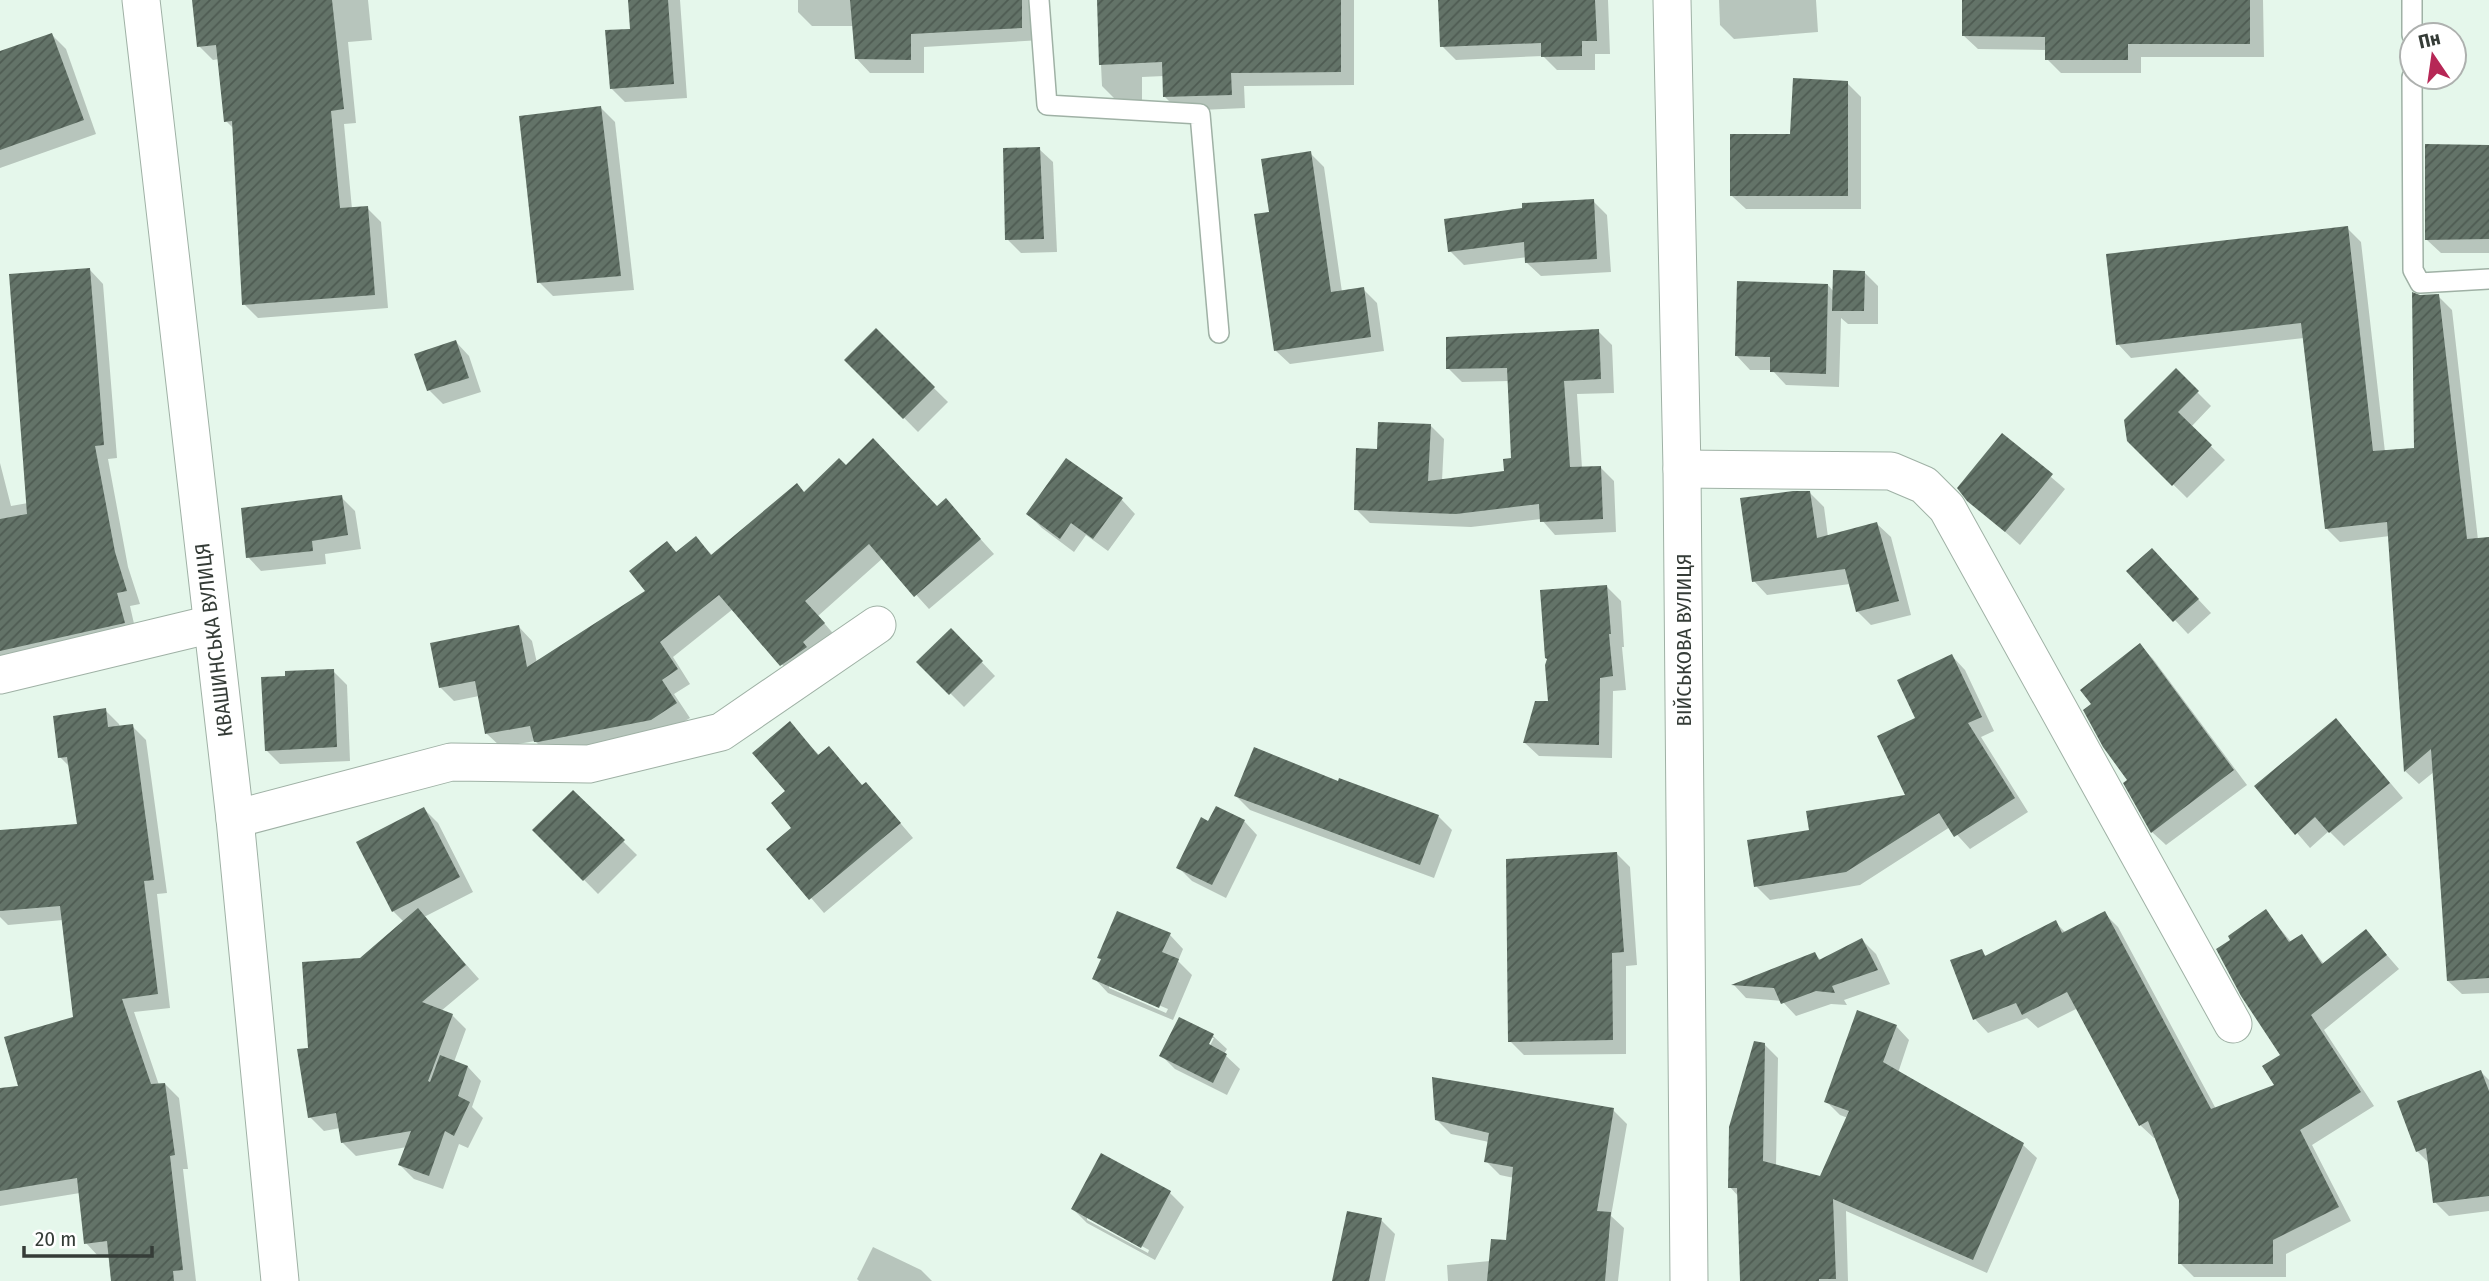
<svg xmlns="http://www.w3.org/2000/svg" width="2489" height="1281" font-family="'Fira Sans Condensed',sans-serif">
<defs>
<pattern id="building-hatch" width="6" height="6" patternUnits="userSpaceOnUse" patternTransform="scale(1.75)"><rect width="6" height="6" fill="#637368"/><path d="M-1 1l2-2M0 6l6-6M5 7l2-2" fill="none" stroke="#4e5b52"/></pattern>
</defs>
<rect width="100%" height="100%" fill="#e5f7eb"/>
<g fill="#0003" fill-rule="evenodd">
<polygon points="194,0 368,0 372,40 348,42 356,123 344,124 352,209 367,208 381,222 388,308 258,318 244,304 234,129 226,121 219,59 213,60 199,46"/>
<polygon points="629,0 680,0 687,98 625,102 611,88 632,30"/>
<polygon points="798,0 1045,0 1042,40 924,47 924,73 870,73 857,59 854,26 812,26 798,12"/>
<polygon points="1098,0 1354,0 1354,85 1244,86 1245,108 1179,111 1165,97 1164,76 1142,77 1142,100 1116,100 1102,86"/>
<polygon points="1440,0 1608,0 1610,54 1595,54 1595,70 1557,70 1543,56 1456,60 1442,46"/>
<polygon points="1719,0 1816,0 1818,32 1734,39 1720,25"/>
<polygon points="1964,0 2263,0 2264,57 2141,57 2141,73 2061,73 2047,59 2047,50 1978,49 1964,36"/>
<polygon points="52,35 66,49 96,134 0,168 0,53"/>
<polygon points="1847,83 1861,97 1861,209 1746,209 1732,196"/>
<polygon points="601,108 615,122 634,290 553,296 539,282"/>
<polygon points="2489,147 2489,253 2441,253 2427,240"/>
<polygon points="1039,149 1053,162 1057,252 1021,253 1007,239"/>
<polygon points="1310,153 1324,167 1342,292 1363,289 1377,303 1384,351 1290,364 1276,351 1271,213"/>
<polygon points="1593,201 1607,215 1611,272 1541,276 1527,263 1527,257 1464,265 1450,251"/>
<polygon points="2347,228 2361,242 2385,452 2416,450 2438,296 2452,310 2478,540 2489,539 2489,993 2462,994 2448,981 2435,771 2419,784 2405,771 2390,536 2340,542 2326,528 2304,338 2131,358 2118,344"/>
<polygon points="90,270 103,284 117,458 108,459 128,567 140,604 130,606 137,637 0,667 0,463 11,506 28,503"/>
<polygon points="1864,272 1878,286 1878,324 1848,324 1841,318 1839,387 1786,385 1772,370 1750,370 1737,356 1828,285 1834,292"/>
<polygon points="876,331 948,402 918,432 847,360"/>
<polygon points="1598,331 1612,345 1614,393 1577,394 1582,468 1601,468 1614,481 1616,532 1555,535 1541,519 1471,527 1370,523 1356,509 1379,450 1430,425 1444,439 1442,481 1506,473 1512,460 1509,381 1462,382 1448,368"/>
<polygon points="456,342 469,356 481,392 443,404 429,390"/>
<polygon points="2176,371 2211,406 2191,427 2225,460 2187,498 2128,440"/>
<polygon points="2002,435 2065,489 2020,545 1969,500"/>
<polygon points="1067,460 1122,500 1135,514 1108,551 1086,535 1074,552 1042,528 1028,514"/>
<polygon points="846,467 938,508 946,501 994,554 929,609 883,558 818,616 837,638 795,679 733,609 673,657 690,684 674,694 690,718 665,733 549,755 535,741 501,747 487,734 479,696 454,701 440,687 519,627 532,641 537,663 648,591 667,543 677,553 696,538 713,556"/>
<polygon points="1810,493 1824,507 1828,537 1877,524 1891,537 1911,615 1871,625 1857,611 1850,584 1767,595 1754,581"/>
<polygon points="341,497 355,511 361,549 325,554 326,564 261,571 248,557"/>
<polygon points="2165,564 2211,613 2188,634 2129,571"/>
<polygon points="1607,587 1621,601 1624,647 1622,647 1626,690 1613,691 1612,758 1539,756 1525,743 1549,703 1549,660"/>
<polygon points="951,630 995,676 964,707 919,662"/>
<polygon points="2140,645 2153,659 2247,785 2166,845 2152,832 2093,704"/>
<polygon points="1952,656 1965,670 1994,731 1981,737 2028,812 1970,849 1950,827 1860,885 1770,900 1756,886 1811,831 1908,796 1917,719"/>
<polygon points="333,671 347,685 350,761 280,764 266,750"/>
<polygon points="105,710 119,724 120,727 132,726 146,740 167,893 157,894 170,1008 134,1012 159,1085 165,1084 179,1098 188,1169 183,1169 196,1281 113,1281 110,1256 99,1257 86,1243 80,1193 0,1206 0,1090 20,1087 75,1018 63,920 8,925 0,917 0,831 79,826 70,767 60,757"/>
<polygon points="789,723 820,756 829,748 863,787 879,798 913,838 824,913 769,849 794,828 787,792"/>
<polygon points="2349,734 2403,798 2344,846 2329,831 2310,848 2257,786"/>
<polygon points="1339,784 1438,816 1452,830 1434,878 1250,810 1236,796"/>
<polygon points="573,792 637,855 598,894 535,830"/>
<polygon points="424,809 438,823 473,892 424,917 479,979 441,1011 452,1015 466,1029 454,1062 468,1067 481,1081 472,1107 483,1118 468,1148 459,1144 443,1189 414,1179 400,1165 407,1147 356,1156 342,1142 340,1128 324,1131 310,1117 310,1049 361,960 404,922 393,911"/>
<polygon points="1244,821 1257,835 1226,898 1192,881 1178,867 1209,823"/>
<polygon points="1616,853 1630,867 1637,965 1626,966 1626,1054 1524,1055 1510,1041"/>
<polygon points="2266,912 2292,943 2302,936 2324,964 2366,931 2399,969 2324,1030 2374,1106 2312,1145 2351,1221 2286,1254 2286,1277 2194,1277 2180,1263 2180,1200 2156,1138 2154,1138 2140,1125 2078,1008 2038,1028 2027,1018 1988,1033 1975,1019 1981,951 1987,957 2055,922 2066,933 2104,913 2118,927 2216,1109 2277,1086 2282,1055"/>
<path d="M1170,935L1183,949L1178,961L1192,975L1173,1020L1108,993L1095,979ZM1109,984L1168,1009L1166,1013L1109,988Z"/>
<polygon points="1862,940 1876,954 1890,984 1844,1000 1847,1005 1831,1004 1796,1016 1782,1001 1746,998 1734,985 1814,954 1822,961"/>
<polygon points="1896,1026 1909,1040 1898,1073 2023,1145 2037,1158 1987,1273 1846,1211 1848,1281 1742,1281 1739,1197 1730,1187 1764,1044 1778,1058 1776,1166 1821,1178 1848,1118 1840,1115 1826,1101"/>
<path d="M1213,1036L1227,1049L1224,1054L1240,1069L1227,1095L1175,1069L1161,1055ZM1210,1038H1214L1206,1053Z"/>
<polygon points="2481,1072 2489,1080 2489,1211 2449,1216 2435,1202 2430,1164 2417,1151"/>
<polygon points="1613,1110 1627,1124 1611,1216 1624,1228 1618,1281 1448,1281 1447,1265 1490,1261 1508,1242 1514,1178 1500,1175 1486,1161 1489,1142 1451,1134 1437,1120"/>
<path d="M1102,1156L1170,1193L1184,1207L1155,1260L1087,1223L1073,1209ZM1087,1216L1149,1250L1148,1253L1087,1220Z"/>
<polygon points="1381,1220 1395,1234 1385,1281 1365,1281"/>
<polygon points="873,1247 921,1270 932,1281 859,1281 857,1279"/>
</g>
<g fill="url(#building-hatch)">
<polygon points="192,0 332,0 344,109 331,111 340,208 368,206 375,295 242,305 232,121 224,122 216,45 197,47"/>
<polygon points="628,0 668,0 674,84 610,89 605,30 630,29"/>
<polygon points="850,0 1022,0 1022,28 911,34 911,60 855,59"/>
<polygon points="1097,0 1341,0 1341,72 1231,73 1232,95 1163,97 1162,62 1099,65"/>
<polygon points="1438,0 1595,0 1597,41 1582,41 1582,56 1541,57 1541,43 1440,47"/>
<polygon points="1962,0 2250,0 2250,44 2128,44 2128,60 2045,60 2045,37 1962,36"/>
<polygon points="52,33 84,120 0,150 0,51"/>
<polygon points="1793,78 1848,81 1848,196 1730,196 1730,134 1790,134"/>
<polygon points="601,106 621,276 537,283 519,116"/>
<polygon points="2425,144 2489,145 2489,239 2425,240"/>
<polygon points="1040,147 1044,239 1005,240 1003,148"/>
<polygon points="1311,151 1331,292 1364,287 1371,337 1274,351 1254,214 1269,212 1261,159"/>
<polygon points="1594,199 1597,259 1525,263 1524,242 1448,252 1444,219 1522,208 1522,203"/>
<polygon points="2348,226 2373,451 2414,448 2412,292 2420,295 2439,294 2467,539 2489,537 2489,978 2447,981 2431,749 2404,772 2387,522 2325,529 2301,323 2116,345 2106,254"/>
<polygon points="90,268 104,445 95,446 115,552 127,591 117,593 125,623 0,651 0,519 27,514 9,274"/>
<polygon points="1833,270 1865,271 1864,311 1832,311"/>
<polygon points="1737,281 1828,284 1826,374 1770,372 1770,357 1735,356"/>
<polygon points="876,328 935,387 903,419 844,360"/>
<polygon points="1599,329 1601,379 1564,381 1570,467 1601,466 1603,519 1540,522 1539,504 1456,514 1354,510 1356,448 1377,449 1378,422 1431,424 1428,481 1504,471 1503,459 1511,458 1507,368 1446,369 1446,337"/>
<polygon points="456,340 469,378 427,391 414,354"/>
<polygon points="2176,368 2199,391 2178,412 2212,445 2172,486 2127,441 2124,420"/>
<polygon points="2002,433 2053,474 2005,532 1967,501 1957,488"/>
<polygon points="873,438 937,506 946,498 981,539 914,597 869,544 805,601 825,623 803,642 807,647 780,666 719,595 660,642 678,669 662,680 677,703 651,720 538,742 534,742 530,726 485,734 475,681 439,688 430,643 519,625 527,667 645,591 629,571 667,541 676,552 696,536 711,555 797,483 804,492 839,458 846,465"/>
<polygon points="1066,458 1123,498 1093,539 1071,523 1060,539 1026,514"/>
<polygon points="1793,491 1810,491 1817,538 1877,522 1899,601 1856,612 1845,569 1752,582 1740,498"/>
<polygon points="342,495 348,535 312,541 313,551 246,558 241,508"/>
<polygon points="2152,548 2199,599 2173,622 2126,571"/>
<polygon points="1607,585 1611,634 1609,634 1613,676 1600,678 1599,745 1523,743 1535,701 1548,701 1545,665 1547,659 1545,658 1540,590"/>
<polygon points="951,628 983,661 949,695 916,662"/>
<polygon points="2140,643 2234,770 2151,833 2123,783 2127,780 2103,747 2083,710 2091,704 2080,690"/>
<polygon points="1952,654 1982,717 1968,723 2015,798 1954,837 1939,813 1846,872 1754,887 1747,840 1809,830 1806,811 1905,795 1877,736 1915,718 1897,680"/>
<polygon points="334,669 337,747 265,751 261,677 285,676 285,671"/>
<polygon points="106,708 108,727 133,724 154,880 144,881 158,994 122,999 151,1084 165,1083 175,1155 170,1156 183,1270 173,1271 174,1281 111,1281 107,1241 84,1244 77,1178 0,1191 0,1088 18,1086 4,1037 73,1017 60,906 0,911 0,830 77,824 67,757 58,758 53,716"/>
<polygon points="2336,718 2390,783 2329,833 2315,817 2295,835 2254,786"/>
<polygon points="790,721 818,755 829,746 862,785 866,782 901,823 809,900 766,849 791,828 771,803 785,791 752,753"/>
<polygon points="1254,747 1338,781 1339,778 1439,815 1420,865 1234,796"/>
<polygon points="573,790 625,840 583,881 532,830"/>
<polygon points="1216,806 1245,820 1212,885 1176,868 1201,817 1208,821"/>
<polygon points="424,807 460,877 392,912 356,842"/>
<polygon points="1617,852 1624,952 1612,953 1613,1040 1508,1042 1506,859"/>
<polygon points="418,908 466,965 422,1002 453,1014 428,1081 430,1082 440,1055 468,1066 458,1096 470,1102 454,1136 445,1131 429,1176 398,1165 411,1131 341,1143 336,1113 308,1118 297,1049 308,1048 302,962 360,958"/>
<polygon points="2266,909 2289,942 2302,934 2322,964 2366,929 2387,955 2311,1015 2361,1092 2300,1130 2339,1207 2273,1240 2273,1264 2178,1264 2179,1200 2148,1121 2139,1126 2067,992 2022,1015 2016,1003 1973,1020 1950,960 1982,949 1985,956 2056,920 2062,933 2105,911 2211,1109 2274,1085 2262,1066 2280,1055 2241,996 2216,949 2230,940 2228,936"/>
<polygon points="1117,911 1171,933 1162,952 1179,959 1159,1008 1092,979 1101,959 1097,958"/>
<polygon points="1862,938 1878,970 1832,986 1835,993 1816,991 1781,1004 1774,988 1731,985 1815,952 1819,960"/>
<polygon points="1857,1010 1897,1025 1883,1062 2024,1143 1973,1260 1833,1199 1836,1279 1819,1279 1819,1281 1740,1281 1737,1188 1728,1188 1729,1127 1754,1041 1765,1043 1763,1161 1820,1176 1849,1111 1824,1102"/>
<polygon points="1179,1017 1214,1034 1209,1044 1227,1054 1213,1083 1159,1056"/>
<polygon points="2481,1070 2489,1091 2489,1196 2433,1203 2426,1148 2416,1152 2397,1101"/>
<polygon points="1432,1077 1614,1108 1597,1211 1611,1212 1605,1281 1487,1281 1491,1239 1506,1240 1513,1167 1484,1162 1489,1133 1435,1120"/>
<polygon points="1101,1153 1171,1191 1141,1248 1071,1209"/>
<polygon points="1347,1211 1382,1218 1369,1281 1332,1281"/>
</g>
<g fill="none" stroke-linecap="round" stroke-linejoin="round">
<defs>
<g id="lane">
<polyline points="1039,0 1047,105 1200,114 1219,333"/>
<polyline points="2412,0 2412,35"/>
<polyline points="2412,77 2413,270 2420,283 2489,279"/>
</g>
<g id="street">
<polyline points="141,0 235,819 280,1281"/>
<polyline points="1672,0 1682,469 1689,1281"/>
<polyline points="1682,469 1891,471 1924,485 1947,508 2233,1024"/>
<polyline points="0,675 212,624"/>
<polyline points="235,819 451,762 589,764 721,732 877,625"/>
</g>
</defs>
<use href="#lane" stroke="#9fb1a5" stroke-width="22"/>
<use href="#street" stroke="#9fb1a5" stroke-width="39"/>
<use href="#lane" stroke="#fff" stroke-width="19"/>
<use href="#street" stroke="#fff" stroke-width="37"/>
</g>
<g text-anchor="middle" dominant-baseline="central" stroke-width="7" stroke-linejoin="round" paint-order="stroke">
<g font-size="21" fill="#353c37" stroke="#fff">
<text transform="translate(214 640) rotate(-97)">КВАШИНСЬКА ВУЛИЦЯ</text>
<text transform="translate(1684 640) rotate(-90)">ВІЙСЬКОВА ВУЛИЦЯ</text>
</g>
</g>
<g transform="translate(2433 56) rotate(347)"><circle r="33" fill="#ffffff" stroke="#aeb1af" stroke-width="2"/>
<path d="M0-5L12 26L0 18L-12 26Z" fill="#b62756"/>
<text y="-10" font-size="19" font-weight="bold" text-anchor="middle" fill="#353c37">Пн</text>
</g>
<path d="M24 1246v10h128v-10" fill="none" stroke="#353c37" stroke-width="3.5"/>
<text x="35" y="1246" font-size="21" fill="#353c37" stroke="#ffffff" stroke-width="5" paint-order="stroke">20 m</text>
</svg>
